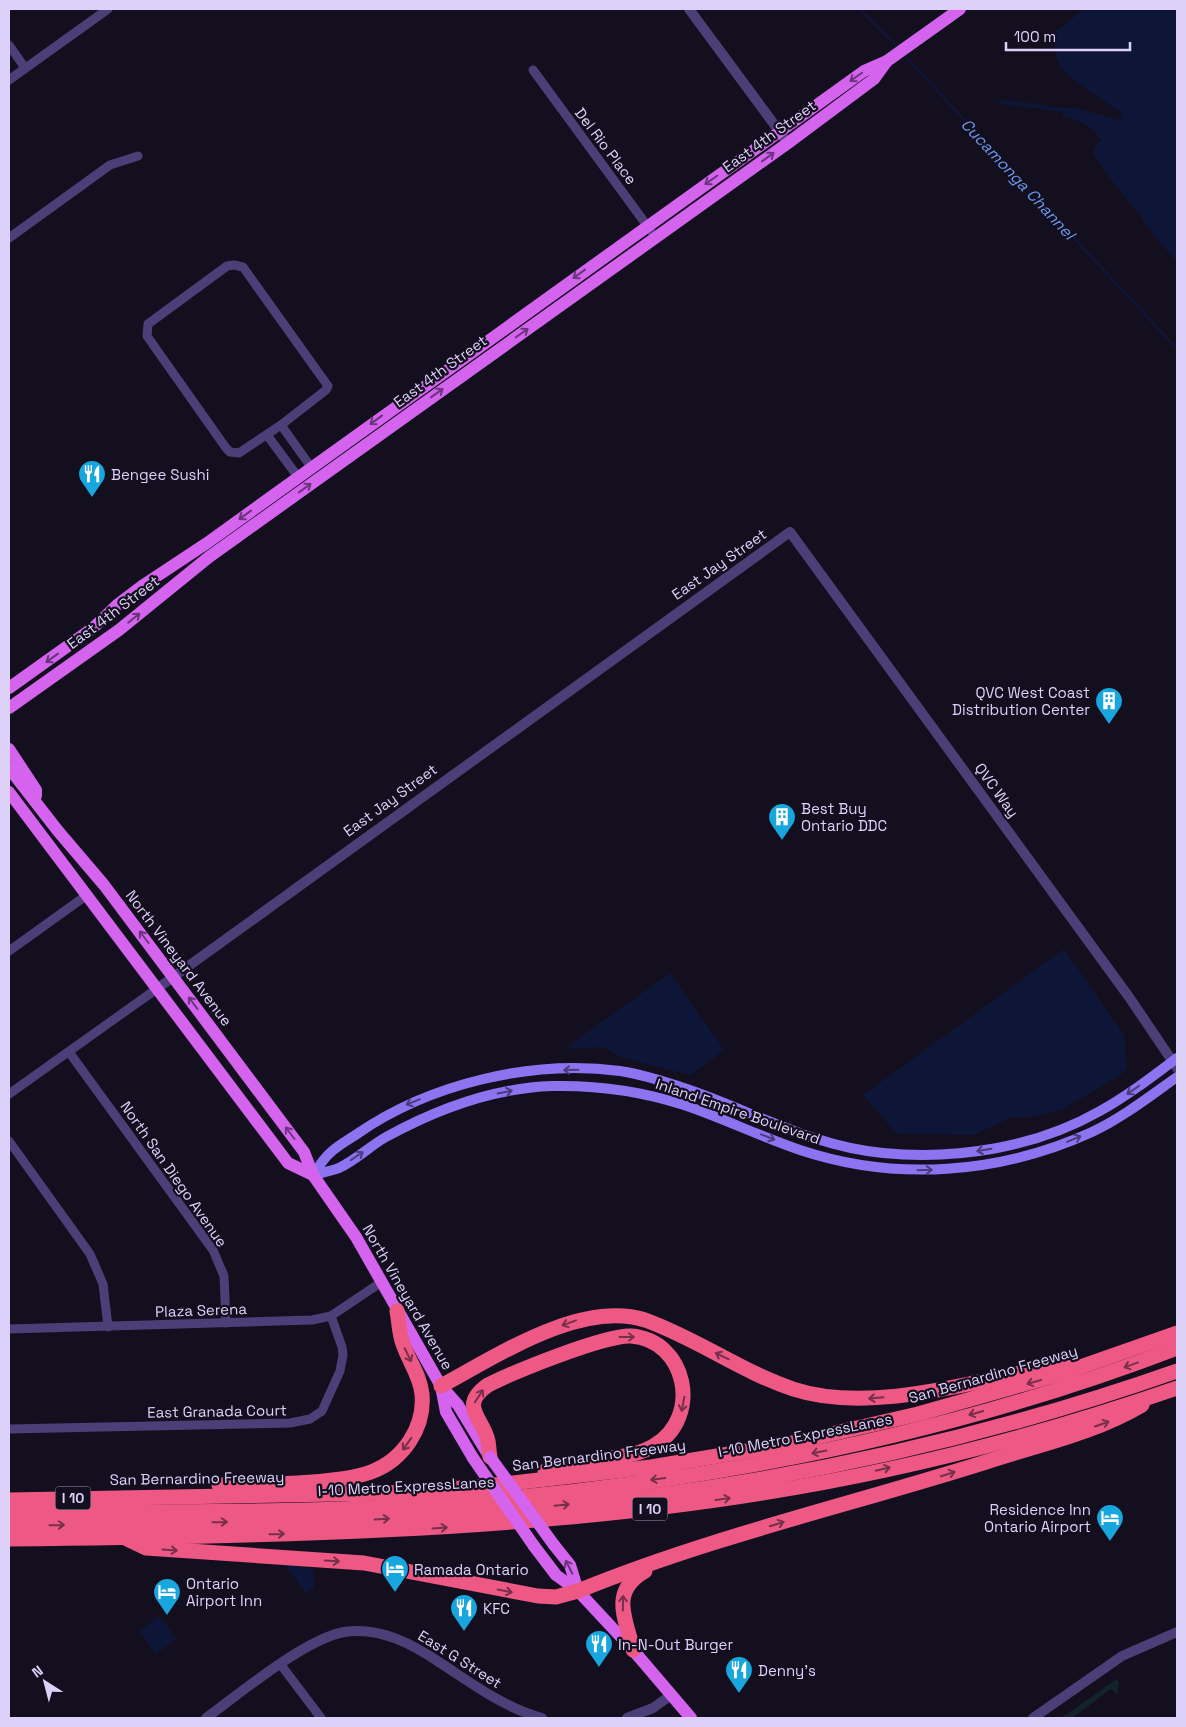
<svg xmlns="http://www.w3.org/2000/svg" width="1186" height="1727" font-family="'Space Grotesk',sans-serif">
<rect width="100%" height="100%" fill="#140f1e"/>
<polygon fill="#122428" points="1117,1679 1119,1683 1117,1694 1111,1689 1072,1718 1061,1718"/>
<g fill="#0e1638">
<path d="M1084,9H1177V261C1160,244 1152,232 1138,213C1122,193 1106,175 1093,153L1098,142L1102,141C1092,126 1081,121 1063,117V112L994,103L1007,100L1054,107L1075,108L1119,120L1123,114C1110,104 1072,81 1063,70C1055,60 1053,46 1054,33Z"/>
<polygon points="1064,949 1124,1035 1127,1068 1119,1076 1061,1110 1033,1117 1012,1117 974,1135 897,1134 863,1095"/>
<polygon points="670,973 724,1050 691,1075 620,1057 603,1047 570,1049 568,1046"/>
<polygon points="285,1564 314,1569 314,1587 306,1594"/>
<polygon points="160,1616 176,1639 156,1654 139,1631"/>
</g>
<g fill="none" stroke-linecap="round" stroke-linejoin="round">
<g stroke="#0e1638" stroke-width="2.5">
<polyline points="860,9 899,49"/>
<polyline points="904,55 1177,349"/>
</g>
<g stroke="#4c3f78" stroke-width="9">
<polyline points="9,45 25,68"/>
<polyline points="533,70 651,231"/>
<polyline points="9,80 108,9"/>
<polyline points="9,238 110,165 138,156"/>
<polygon points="234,265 243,267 328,386 326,390 281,425 239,453 230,452 226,448 147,336 148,324 227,266"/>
<polyline points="281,425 311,467"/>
<polyline points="267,435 298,477"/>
<polyline points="9,951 87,895"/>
<polyline points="69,1052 213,1250 224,1276 226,1323"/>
<polyline points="9,1094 158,988"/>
<polyline points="9,1141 90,1254 103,1284 108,1327"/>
<polyline points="9,1329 312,1320 331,1316 383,1281"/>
<polyline points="9,1429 290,1423 310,1419 322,1411 340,1371 343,1355 342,1347 331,1316"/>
<polyline points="281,1665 321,1718"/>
</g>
<g stroke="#4c3f78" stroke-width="10">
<polyline points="689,9 788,143"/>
<polyline points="158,988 790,532 1129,997 1177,1068"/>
<path d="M206,1718C239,1694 305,1639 344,1632C380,1626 414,1645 442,1664C474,1685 505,1708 542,1718"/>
<polyline points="627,1718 653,1708 671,1695"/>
<polyline points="1033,1718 1122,1656 1177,1632"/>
</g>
<g stroke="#8d73f0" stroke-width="10">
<path d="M313,1175C318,1168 323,1159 330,1153C337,1146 348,1140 357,1134C429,1084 532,1059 620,1071C642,1074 666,1082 687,1089C752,1111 813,1147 883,1153C956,1160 1035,1148 1100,1111C1127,1096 1152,1077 1177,1058"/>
<path d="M313,1175C321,1173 331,1171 339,1168C356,1160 370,1146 386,1137C437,1109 493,1088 552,1086C596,1085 641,1091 684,1105C723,1118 761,1137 800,1150C896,1182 1000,1174 1092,1132C1122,1118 1150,1096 1177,1077"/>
</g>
<g stroke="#d464ee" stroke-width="12">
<polyline points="9,688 93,628 117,605 142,586 207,543 864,71 887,61 960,9"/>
<polyline points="9,708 119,630 209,557 788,143 874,79 887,61"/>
<polyline points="9,749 36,790 36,796"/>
<polyline points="9,768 58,831 104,885 304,1152 313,1175 356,1237 441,1386 458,1405 489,1456"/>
<polyline points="9,792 288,1163 313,1175"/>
<polyline points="441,1386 446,1412 473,1458"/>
<polyline points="554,1545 570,1565 578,1591"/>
<polyline points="534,1546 556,1575 578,1591 633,1650 691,1718"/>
</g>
<g stroke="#ed5984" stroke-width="15">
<path d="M441,1386C497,1356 580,1300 645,1320C696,1338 742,1372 793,1389C875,1416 987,1377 1070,1363"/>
<path d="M490,1457C489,1452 489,1446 488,1441C483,1418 458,1406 488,1385C514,1372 604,1335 631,1336C687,1340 702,1417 655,1445C635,1458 608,1457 585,1462C572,1464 558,1468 545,1471"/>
<path d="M219,1485C260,1484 335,1485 371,1472C403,1460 425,1428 422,1394C420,1375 409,1362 403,1344C399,1334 399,1321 397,1311"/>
<polyline points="9,1500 387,1493 478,1487 651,1467 783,1445 918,1414 1063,1373 1177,1333"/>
<path d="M9,1513C152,1511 296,1514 438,1504C689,1486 942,1438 1177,1348"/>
<path d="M9,1526C155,1523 303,1525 449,1516C696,1500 944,1453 1177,1371"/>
<path d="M9,1539C261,1536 513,1533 762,1493C901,1471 1044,1434 1177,1388"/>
<path d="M127,1539L146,1548L364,1563L538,1596L556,1597L578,1591C710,1537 850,1505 986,1462C1038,1445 1095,1433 1142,1405"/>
<path d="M633,1650C626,1618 609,1592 645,1571"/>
</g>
<g stroke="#d464ee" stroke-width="12">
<polyline points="490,1457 554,1545"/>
<polyline points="473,1458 534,1546"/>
</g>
</g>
<defs><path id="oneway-shaft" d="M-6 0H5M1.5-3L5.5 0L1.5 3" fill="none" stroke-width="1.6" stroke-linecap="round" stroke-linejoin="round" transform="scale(1.25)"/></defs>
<g stroke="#6a357c">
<use href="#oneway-shaft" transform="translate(856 77) rotate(145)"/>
<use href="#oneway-shaft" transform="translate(768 157) rotate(-36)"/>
<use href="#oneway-shaft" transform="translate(711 180) rotate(145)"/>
<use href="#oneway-shaft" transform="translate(579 274) rotate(144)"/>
<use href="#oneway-shaft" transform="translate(522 333) rotate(-35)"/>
<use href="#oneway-shaft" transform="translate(437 393) rotate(-36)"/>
<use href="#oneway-shaft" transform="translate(376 420) rotate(144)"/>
<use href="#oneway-shaft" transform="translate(305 488) rotate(-36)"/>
<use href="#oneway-shaft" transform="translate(245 515) rotate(144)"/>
<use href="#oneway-shaft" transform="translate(134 618) rotate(-39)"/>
<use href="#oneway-shaft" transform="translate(52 658) rotate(144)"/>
<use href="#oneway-shaft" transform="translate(144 937) rotate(-127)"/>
<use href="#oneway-shaft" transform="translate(193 1003) rotate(-127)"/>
<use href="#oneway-shaft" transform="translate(290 1133) rotate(-127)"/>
<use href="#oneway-shaft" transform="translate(569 1567) rotate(-117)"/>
</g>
<g stroke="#4a3c7c">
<use href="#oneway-shaft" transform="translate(571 1070) rotate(179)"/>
<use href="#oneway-shaft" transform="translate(1133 1090) rotate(145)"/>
<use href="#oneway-shaft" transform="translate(505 1092) rotate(-12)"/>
<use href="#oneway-shaft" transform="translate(413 1102) rotate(158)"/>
<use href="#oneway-shaft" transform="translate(768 1137) rotate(21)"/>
<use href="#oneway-shaft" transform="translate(1074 1139) rotate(-23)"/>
<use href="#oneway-shaft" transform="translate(984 1150) rotate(171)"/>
<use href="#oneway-shaft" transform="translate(357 1156) rotate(-34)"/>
<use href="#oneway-shaft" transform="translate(925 1170) rotate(-2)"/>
</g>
<g stroke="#76304c">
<use href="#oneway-shaft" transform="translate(569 1323) rotate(160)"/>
<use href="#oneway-shaft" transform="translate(627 1337)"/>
<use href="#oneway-shaft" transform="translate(408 1355) rotate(64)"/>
<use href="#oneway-shaft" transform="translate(722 1356) rotate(-154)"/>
<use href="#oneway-shaft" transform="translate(1131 1365) rotate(160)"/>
<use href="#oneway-shaft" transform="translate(1034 1382) rotate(164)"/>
<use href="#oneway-shaft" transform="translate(479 1396) rotate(-57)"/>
<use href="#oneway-shaft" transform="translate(876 1398) rotate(175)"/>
<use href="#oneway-shaft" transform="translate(683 1404) rotate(101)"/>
<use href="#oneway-shaft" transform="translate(976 1413) rotate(164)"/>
<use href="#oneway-shaft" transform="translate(1102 1424) rotate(-19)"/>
<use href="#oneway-shaft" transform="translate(407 1444) rotate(126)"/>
<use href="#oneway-shaft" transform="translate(819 1452) rotate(169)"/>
<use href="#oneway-shaft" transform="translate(883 1469) rotate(-13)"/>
<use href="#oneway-shaft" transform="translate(948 1474) rotate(-17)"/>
<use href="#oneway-shaft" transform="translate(658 1479) rotate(173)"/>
<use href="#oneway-shaft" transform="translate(723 1499) rotate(-8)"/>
<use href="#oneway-shaft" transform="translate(562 1505) rotate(-6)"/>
<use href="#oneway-shaft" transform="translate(382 1519) rotate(-3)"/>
<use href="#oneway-shaft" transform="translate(220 1522) rotate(-1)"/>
<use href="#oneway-shaft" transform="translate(777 1524) rotate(-17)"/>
<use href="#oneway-shaft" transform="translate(57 1525) rotate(-1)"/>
<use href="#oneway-shaft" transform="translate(440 1528) rotate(-4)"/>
<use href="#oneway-shaft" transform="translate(277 1534) rotate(-1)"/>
<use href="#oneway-shaft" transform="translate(170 1550) rotate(4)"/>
<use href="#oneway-shaft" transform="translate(332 1561) rotate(3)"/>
<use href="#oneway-shaft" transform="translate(505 1591) rotate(12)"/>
<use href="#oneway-shaft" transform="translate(623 1603) rotate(-89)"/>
</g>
<defs>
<symbol id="restaurant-pin" viewBox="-11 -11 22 30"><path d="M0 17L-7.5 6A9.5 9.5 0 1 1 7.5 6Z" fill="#18a6df" stroke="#140f1e"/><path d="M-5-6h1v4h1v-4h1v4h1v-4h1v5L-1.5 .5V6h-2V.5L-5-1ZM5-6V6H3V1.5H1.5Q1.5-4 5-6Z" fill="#fff"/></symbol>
<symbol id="building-pin" viewBox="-11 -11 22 30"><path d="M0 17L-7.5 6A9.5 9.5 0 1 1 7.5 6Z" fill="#18a6df" stroke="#140f1e"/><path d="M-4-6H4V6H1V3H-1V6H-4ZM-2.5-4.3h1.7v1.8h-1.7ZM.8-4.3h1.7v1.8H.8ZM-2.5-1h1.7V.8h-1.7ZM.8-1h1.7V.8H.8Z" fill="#fff"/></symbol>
<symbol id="hotel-pin" viewBox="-11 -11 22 30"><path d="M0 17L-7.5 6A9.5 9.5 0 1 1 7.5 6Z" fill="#18a6df" stroke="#140f1e"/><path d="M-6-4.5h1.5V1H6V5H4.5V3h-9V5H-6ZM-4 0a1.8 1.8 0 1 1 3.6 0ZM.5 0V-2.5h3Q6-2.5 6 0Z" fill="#fff"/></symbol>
</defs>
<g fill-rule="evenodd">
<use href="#restaurant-pin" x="76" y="458" width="32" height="43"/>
<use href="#building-pin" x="1093" y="685" width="32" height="43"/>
<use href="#building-pin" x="766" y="801" width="32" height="43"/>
<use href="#hotel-pin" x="1094" y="1502" width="32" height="43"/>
<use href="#hotel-pin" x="379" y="1553" width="32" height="43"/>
<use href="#hotel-pin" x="151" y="1576" width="32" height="43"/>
<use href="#restaurant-pin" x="448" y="1592" width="32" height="43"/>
<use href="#restaurant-pin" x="583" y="1628" width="32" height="43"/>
<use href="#restaurant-pin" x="723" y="1654" width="32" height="43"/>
</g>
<g text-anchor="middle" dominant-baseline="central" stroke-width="4.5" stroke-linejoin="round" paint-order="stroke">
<g fill="#140f1e" stroke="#a197b8" stroke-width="1">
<rect x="55.5" y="1486.5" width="35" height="23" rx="4"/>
<rect x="632.5" y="1497.5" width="35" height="23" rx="4"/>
</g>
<g font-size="14" font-weight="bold" fill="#ddd1fa">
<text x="73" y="1498">I 10</text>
<text x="650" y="1509">I 10</text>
</g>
<g font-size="15" fill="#ddd1fa" stroke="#140f1e">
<text transform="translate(769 136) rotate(-36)">East 4th Street</text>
<text transform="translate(606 146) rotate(53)">Del Rio Place</text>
<text transform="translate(440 371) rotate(-36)">East 4th Street</text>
<text transform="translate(719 564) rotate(-35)">East Jay Street</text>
<text transform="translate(113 612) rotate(-37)">East 4th Street</text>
<text transform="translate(997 790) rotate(54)">QVC Way</text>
<text transform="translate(390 800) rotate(-36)">East Jay Street</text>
<text transform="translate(179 958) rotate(53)">North Vineyard Avenue</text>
<text transform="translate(738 1111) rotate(19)">Inland Empire Boulevard</text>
<text transform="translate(174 1174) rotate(55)">North San Diego Avenue</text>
<text transform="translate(408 1297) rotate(60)">North Vineyard Avenue</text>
<text transform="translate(201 1310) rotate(-2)">Plaza Serena</text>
<text transform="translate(993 1374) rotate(-16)">San Bernardino Freeway</text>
<text transform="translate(217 1411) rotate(-1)">East Granada Court</text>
<text transform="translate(805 1435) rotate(-11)">I-10 Metro ExpressLanes</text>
<text transform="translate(599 1455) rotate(-7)">San Bernardino Freeway</text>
<text transform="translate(197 1478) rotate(-1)">San Bernardino Freeway</text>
<text transform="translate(406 1486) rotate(-3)">I-10 Metro ExpressLanes</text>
<text transform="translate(460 1659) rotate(32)">East G Street</text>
</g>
<g font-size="15" fill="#ddd1fa" stroke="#140f1e" text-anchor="start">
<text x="111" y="474">Bengee Sushi</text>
<text x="1090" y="692" text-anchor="end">QVC West Coast<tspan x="1090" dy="17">Distribution Center</tspan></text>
<text x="801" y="808">Best Buy<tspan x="801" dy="17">Ontario DDC</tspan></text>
<text x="1091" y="1509" text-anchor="end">Residence Inn<tspan x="1091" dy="17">Ontario Airport</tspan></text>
<text x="414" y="1569">Ramada Ontario</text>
<text x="186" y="1583">Ontario<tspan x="186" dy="17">Airport Inn</tspan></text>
<text x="483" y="1608">KFC</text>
<text x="618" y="1644">In-N-Out Burger</text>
<text x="758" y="1670">Denny's</text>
</g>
<g font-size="16" font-style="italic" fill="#6a99ef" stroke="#140f1e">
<text transform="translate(1018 179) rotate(47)">Cucamonga Channel</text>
</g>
</g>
<rect width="1186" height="1727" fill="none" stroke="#ddd1fa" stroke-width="20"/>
<g transform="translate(45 1682) rotate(324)" stroke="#140f1e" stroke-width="4" paint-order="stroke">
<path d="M0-4L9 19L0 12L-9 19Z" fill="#ddd1fa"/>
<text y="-8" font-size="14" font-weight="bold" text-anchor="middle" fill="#ddd1fa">N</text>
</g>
<path d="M1006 42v8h124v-8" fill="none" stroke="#ddd1fa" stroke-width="2.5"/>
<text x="1014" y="42" font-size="15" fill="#ddd1fa" stroke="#140f1e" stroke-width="4" paint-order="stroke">100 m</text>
</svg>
